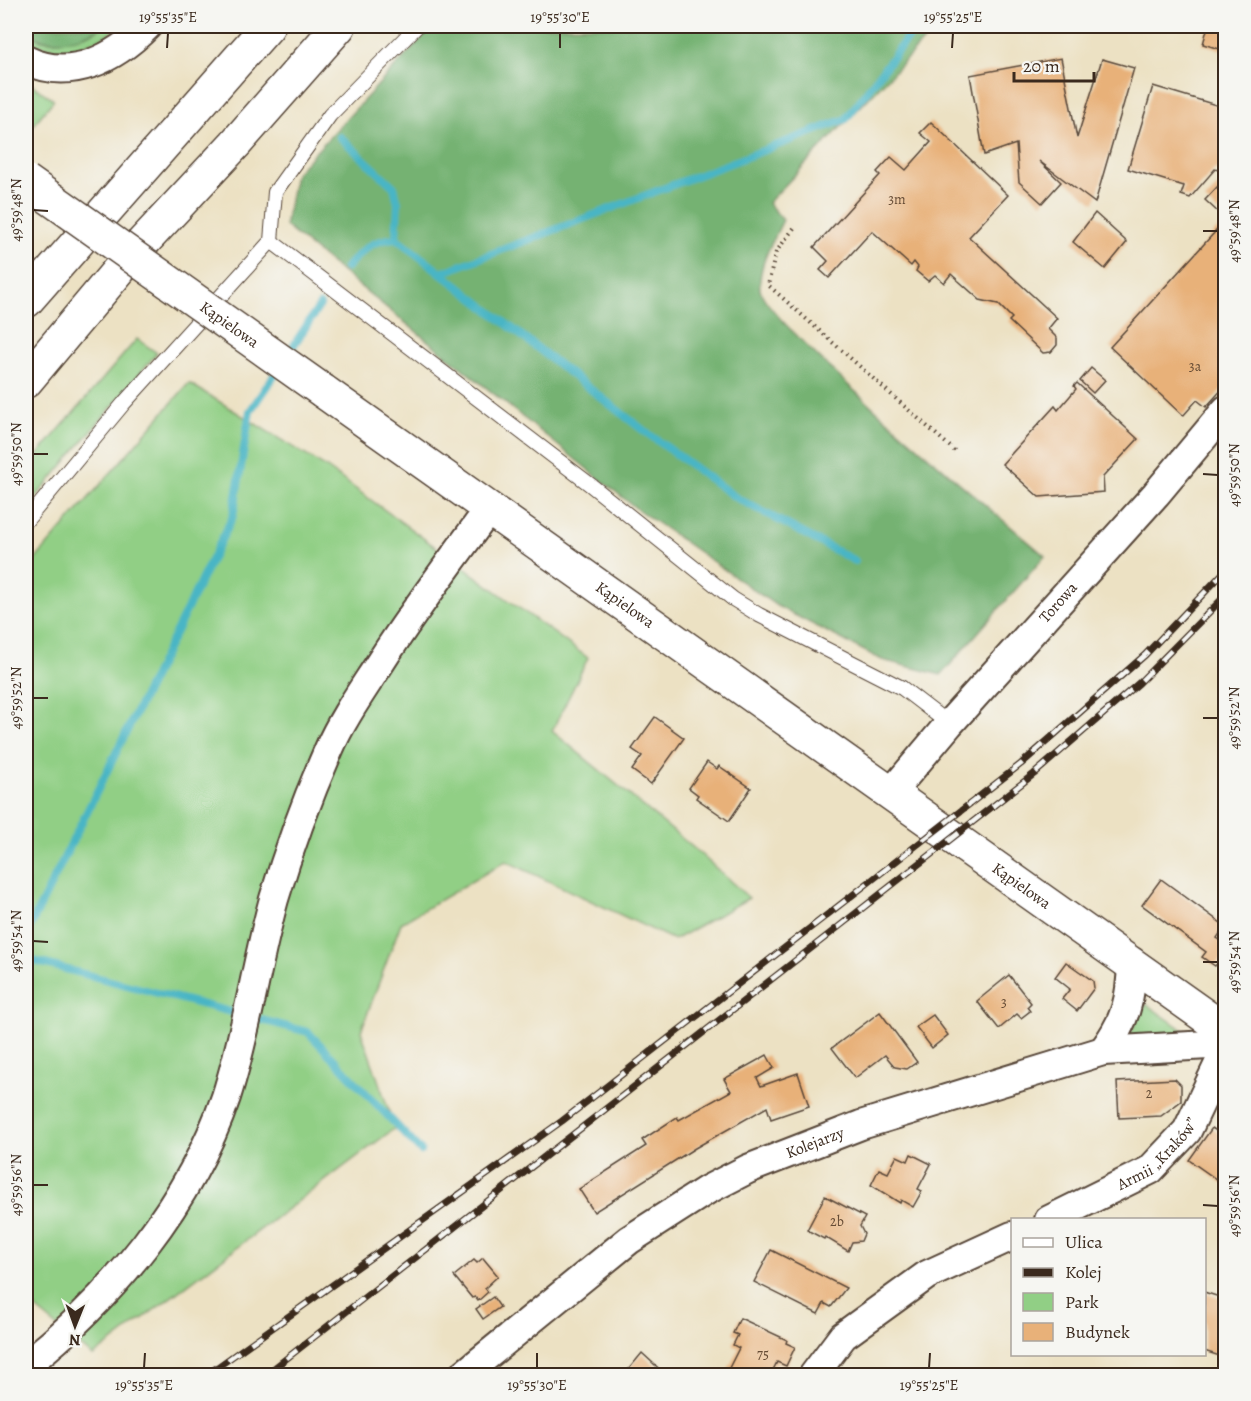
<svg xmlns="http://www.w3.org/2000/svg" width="1251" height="1401" font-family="Alegreya,serif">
<rect width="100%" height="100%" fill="#f6f6f2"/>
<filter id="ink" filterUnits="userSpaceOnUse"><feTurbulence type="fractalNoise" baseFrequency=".0167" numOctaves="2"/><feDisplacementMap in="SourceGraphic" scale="12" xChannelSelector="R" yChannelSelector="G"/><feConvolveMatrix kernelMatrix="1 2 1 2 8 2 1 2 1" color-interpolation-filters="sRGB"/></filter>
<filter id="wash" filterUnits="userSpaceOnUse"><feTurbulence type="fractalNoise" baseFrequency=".008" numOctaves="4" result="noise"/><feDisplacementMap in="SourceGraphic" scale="24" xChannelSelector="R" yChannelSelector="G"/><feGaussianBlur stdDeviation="1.35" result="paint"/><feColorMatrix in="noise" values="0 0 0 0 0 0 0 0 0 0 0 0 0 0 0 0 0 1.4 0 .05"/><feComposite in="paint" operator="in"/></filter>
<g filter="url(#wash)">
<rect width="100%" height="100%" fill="#ece1c3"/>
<g fill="#91cf85" stroke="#667c52" stroke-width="1.5">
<path d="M104,26H121C91,48 61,57 26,41V33L32,37Z"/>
<polygon points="26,81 54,100 26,134"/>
<polygon points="137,339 157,353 26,509 26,468"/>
<polygon points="189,383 327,468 588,658 552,731 696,850 749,898 674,940 506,861 401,923 361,1031 395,1128 93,1356 26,1301 26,570"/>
<polygon points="1146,1004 1193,1037 1129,1036"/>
</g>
<g fill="#74b272" stroke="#586e48" stroke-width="1.5">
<path d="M26,26H104C82,40 49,48 26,33Z"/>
<path d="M433,26H938L768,203L783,220C773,241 758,265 760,289C763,321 1006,522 1045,556L941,675L882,660L777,606L637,509L285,226L295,174Z"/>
</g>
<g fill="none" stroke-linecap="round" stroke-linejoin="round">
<g stroke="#49b5c5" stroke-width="8">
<polyline points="340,137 394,187 398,203 396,238"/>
<path d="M346,268C362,250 371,240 396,238L441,273L846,119L916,26"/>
<polyline points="441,273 643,430 735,497 855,561"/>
<polyline points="286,357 320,305"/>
<polyline points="26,935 233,516 250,411 279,368"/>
<polyline points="26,959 308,1032 421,1151"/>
</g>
</g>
<g id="blocks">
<g fill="#e8b179">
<polygon points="1208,26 1226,26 1226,51 1203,44"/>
<polygon points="1061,58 1077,138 1102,59 1134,68 1095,203 1039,161 1061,182 1042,203 1019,182 1016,144 984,155 970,75"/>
<polygon points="1153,86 1226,108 1226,172 1215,169 1190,198 1181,195 1184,186 1128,169"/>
<polygon points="931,122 1008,195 969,237 1057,318 1048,329 1057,338 1057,345 1051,352 1043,353 1009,321 1012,318 998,304 980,300 951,274 944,283 935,275 928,281 916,271 918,267 914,262 911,266 872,231 829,278 820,270 828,261 814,247 880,175 877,172 891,157 906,170 931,142 920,133"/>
<polygon points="1218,186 1226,193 1226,208 1220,214 1205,200"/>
<polygon points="1095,213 1127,242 1105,269 1073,242"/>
<polygon points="1226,220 1226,385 1206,407 1197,400 1183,416 1110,347"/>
<polygon points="1091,368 1105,380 1093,393 1080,381"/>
<polygon points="1077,383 1138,439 1103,477 1104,492 1039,497 1002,464 1055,406 1058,410 1076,389 1074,386"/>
<polygon points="655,717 684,738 651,784 632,770 642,756 632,749"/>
<polygon points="707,762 717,769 719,766 751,788 729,821 696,798 698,795 689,788"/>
<polygon points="1161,879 1225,926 1217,938 1226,944 1226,953 1215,966 1202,957 1206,952 1142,905"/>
<polygon points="1066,962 1093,981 1094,988 1077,1011 1062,999 1070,989 1055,977"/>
<polygon points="1009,975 1031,1003 1027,1007 1030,1011 1021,1018 1017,1014 999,1029 977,1001"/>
<polygon points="880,1012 917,1062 907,1069 895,1067 885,1055 855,1078 832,1048"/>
<polygon points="933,1015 948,1035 932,1048 916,1027"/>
<polygon points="767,1055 774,1068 757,1078 761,1086 798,1073 809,1106 771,1119 767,1107 695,1148 594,1212 579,1189 646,1146 642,1140 677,1117 679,1120 731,1091 724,1079"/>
<polygon points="1175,1079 1181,1085 1181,1101 1161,1116 1119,1118 1117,1082"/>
<polygon points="1212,1128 1226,1137 1226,1186 1189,1160"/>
<polygon points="911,1154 931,1164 918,1189 922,1191 913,1207 901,1200 900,1203 871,1185 879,1169 888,1173 897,1156 908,1161"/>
<polygon points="825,1196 865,1217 860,1226 864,1234 861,1241 852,1242 848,1251 825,1237 824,1239 807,1230"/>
<polygon points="771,1250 846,1288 831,1307 824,1303 818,1314 754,1282"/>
<polygon points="483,1258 498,1276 485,1288 488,1292 478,1301 475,1297 472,1298 454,1276 474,1260 477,1263"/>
<polygon points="1204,1292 1226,1299 1223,1357 1204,1351"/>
<polygon points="493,1297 500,1307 483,1319 476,1309"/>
<polygon points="740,1318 787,1340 786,1343 795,1347 786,1366 777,1362 770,1376 739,1376 728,1370 739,1348 733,1345 738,1335 733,1333"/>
<polygon points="642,1353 667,1376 623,1376"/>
</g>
</g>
</g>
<g filter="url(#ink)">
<use href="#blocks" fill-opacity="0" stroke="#564537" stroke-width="1.5"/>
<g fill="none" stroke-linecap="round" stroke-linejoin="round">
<defs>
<g id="lane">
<polyline points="271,241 592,486 733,599 759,615 902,688 949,724"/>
<polyline points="26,521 124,403 271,241 275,192 330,115 417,26"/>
</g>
<g id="street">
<path d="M26,60C71,82 115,58 147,26"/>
<path id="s1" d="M890,794L949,724L1156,494L1226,410"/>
<path d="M1103,1051C1126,1020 1131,1000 1132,962"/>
<path id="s2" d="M1049,1220L1150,1170L1187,1131L1226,1049"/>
<path d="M26,1365C113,1296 190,1203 226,1097C247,1032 256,964 274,899C289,848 308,797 329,749C342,719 362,691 380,663C414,610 452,560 489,509"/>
<path id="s3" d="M462,1376L629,1240L707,1190L748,1169L861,1125L1103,1051L1226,1044"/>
<polyline points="813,1376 843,1336 927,1275 1012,1236"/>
</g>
<g id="secondary">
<path id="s4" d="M323,391L1226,1031"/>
</g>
<g id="highway">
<polyline points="26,301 268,26"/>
<polyline points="26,381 134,252 235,144 339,26"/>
</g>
</defs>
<use href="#lane" stroke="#564537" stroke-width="16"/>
<use href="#street" stroke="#564537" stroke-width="32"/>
<use href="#secondary" stroke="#564537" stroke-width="36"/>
<use href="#highway" stroke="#564537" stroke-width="36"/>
<polyline stroke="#564537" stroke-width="4" stroke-dasharray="1.5 4.5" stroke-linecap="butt" points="794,228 776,252 768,285 956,452"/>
<use href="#lane" stroke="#fff" stroke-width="14"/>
<use href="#street" stroke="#fff" stroke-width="28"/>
<use href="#secondary" stroke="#fff" stroke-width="33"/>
<use href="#highway" stroke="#fff" stroke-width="33"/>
<defs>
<g id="rail">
<polyline points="205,1376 562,1121 1021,764 1145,655 1226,570"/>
<polyline points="264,1376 1034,774 1139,683 1226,595"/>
</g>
</defs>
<use href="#rail" stroke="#3b2a1e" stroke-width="7"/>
<use href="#rail" stroke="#f6f6f2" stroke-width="4.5" stroke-dasharray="14" stroke-linecap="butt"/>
<defs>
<g id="secondary-bridge">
<path id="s5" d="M26,181L323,391"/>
</g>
</defs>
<use href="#secondary-bridge" stroke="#564537" stroke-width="36" stroke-linecap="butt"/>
<use href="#secondary-bridge" stroke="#fff" stroke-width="33"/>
</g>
</g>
<path fill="none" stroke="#3b2a1e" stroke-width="2" d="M167,48L168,33M560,48V33M952,48L953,33M33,210L48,211M1203,231H1218M33,454H48M1203,474L1218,475M33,698H48M1203,718H1218M33,941L48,942M1203,962H1218M33,1185H48M1203,1205L1218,1206M144,1368L145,1353M537,1368V1353M929,1368L930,1353"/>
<g text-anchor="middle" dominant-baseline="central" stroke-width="6" stroke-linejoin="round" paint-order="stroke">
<g font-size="14" fill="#664c35">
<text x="897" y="199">3m</text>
<text x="1195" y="366">3a</text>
<text x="1004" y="1002">3</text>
<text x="1149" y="1093">2</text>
<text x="837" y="1221">2b</text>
<text x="763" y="1354">75</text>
</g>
<g font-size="16" fill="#3b2a1e" stroke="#f6f6f2">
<text stroke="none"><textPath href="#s5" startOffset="249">Kąpielowa</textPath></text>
<text stroke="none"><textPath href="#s1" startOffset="255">Torowa</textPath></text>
<text stroke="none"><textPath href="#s4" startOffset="370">Kąpielowa</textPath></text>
<text stroke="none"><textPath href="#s4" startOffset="856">Kąpielowa</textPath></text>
<text stroke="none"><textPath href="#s3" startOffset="426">Kolejarzy</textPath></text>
<text stroke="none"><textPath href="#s2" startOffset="129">Armii „Kraków”</textPath></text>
</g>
</g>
<rect width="1251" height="1401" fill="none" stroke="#f6f6f2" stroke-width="66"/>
<rect x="1011" y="1218" width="195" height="138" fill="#f6f6f2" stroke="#aba49d" stroke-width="1.5"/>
<rect x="1023" y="1238" width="30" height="9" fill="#ffffff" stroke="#aba49d" stroke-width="1.5"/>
<text x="1065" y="1248" font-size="18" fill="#3b2a1e">Ulica</text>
<rect x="1023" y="1268" width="30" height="9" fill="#3b2a1e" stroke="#aba49d" stroke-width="1.5"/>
<text x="1065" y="1278" font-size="18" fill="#3b2a1e">Kolej</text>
<rect x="1023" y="1293" width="30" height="18" fill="#91cf85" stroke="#aba49d" stroke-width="1.5"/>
<text x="1065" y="1308" font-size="18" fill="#3b2a1e">Park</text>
<rect x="1023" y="1323" width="30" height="18" fill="#e8b179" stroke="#aba49d" stroke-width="1.5"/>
<text x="1065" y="1338" font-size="18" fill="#3b2a1e">Budynek</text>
<g transform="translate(75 1326) rotate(181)" stroke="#f6f6f2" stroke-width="4.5" paint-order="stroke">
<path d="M0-4.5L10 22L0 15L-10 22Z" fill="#3b2a1e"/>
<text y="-9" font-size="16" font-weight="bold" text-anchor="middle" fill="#3b2a1e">N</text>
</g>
<path d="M1014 72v9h80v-9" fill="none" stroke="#3b2a1e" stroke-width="3"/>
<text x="1023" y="72" font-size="18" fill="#3b2a1e" stroke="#f6f6f2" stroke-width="4.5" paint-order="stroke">20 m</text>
<rect x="33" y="33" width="1185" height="1335" fill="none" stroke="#3b2a1e" stroke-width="2"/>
<g font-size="15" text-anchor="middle" fill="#3b2a1e">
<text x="168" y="22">19°55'35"E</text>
<text x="560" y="22">19°55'30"E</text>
<text x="953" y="22">19°55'25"E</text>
<text transform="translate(16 210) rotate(-90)" y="5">49°59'48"N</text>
<text transform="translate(1234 231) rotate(-90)" y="5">49°59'48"N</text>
<text transform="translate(16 454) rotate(-90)" y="5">49°59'50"N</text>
<text transform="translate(1234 475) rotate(-90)" y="5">49°59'50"N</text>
<text transform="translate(16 698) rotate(-90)" y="5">49°59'52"N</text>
<text transform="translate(1234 718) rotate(-90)" y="5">49°59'52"N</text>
<text transform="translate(16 941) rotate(-90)" y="5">49°59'54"N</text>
<text transform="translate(1234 962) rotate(-90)" y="5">49°59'54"N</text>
<text transform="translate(16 1185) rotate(-90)" y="5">49°59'56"N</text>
<text transform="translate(1234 1206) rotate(-90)" y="5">49°59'56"N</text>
<text x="144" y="1390">19°55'35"E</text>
<text x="537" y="1390">19°55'30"E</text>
<text x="929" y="1390">19°55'25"E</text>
</g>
</svg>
